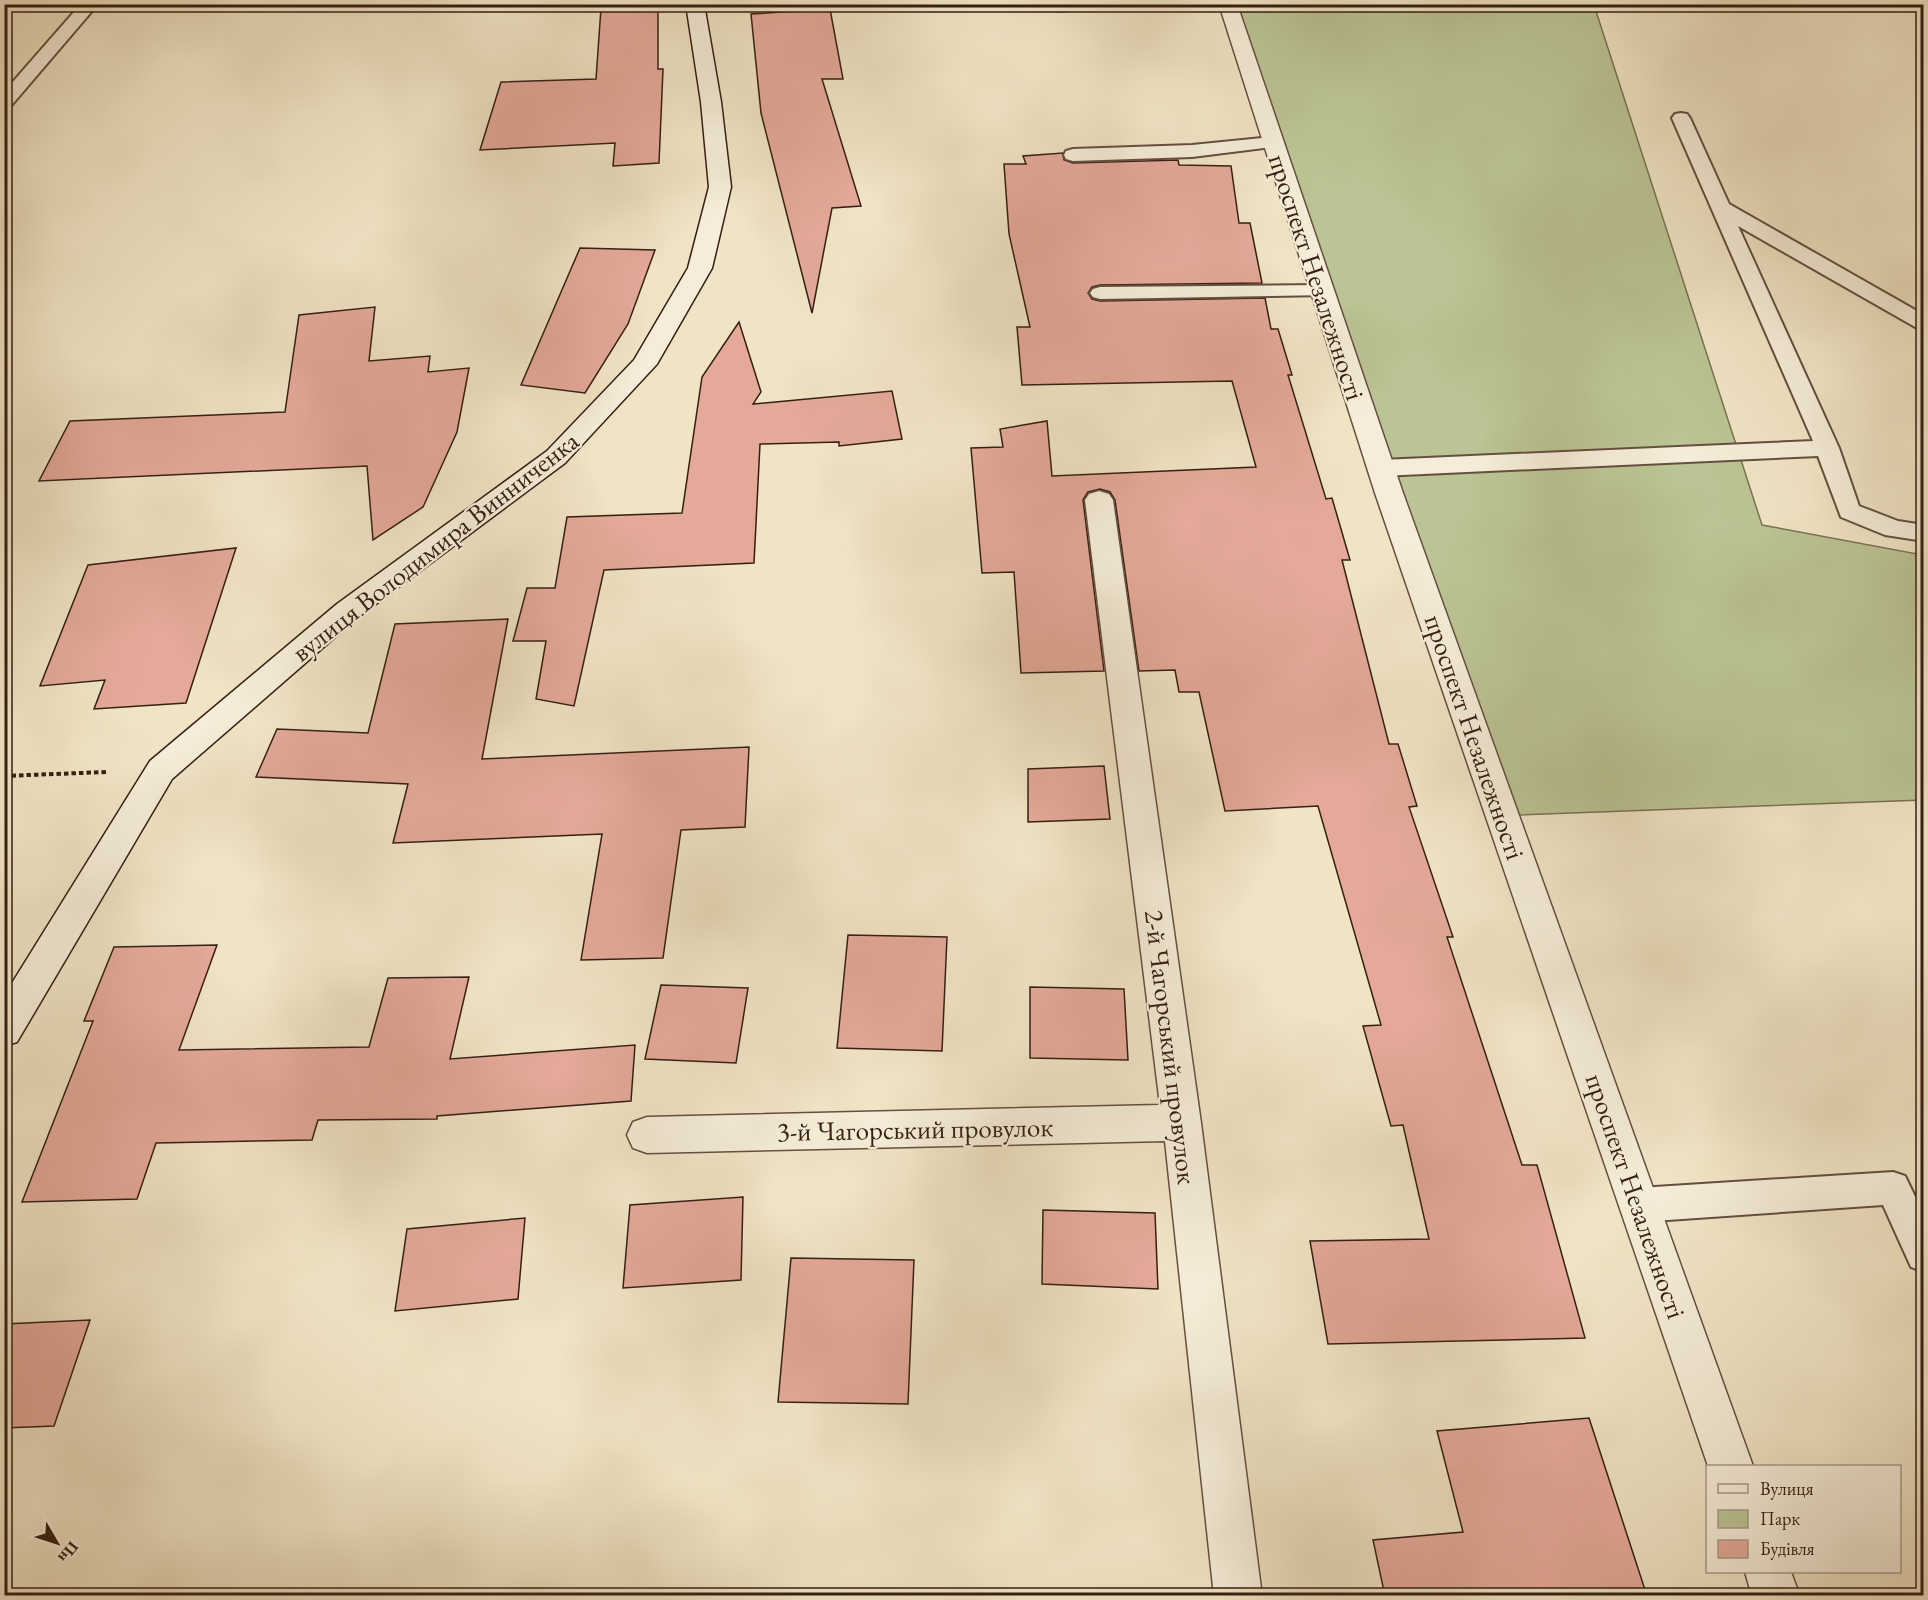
<svg xmlns="http://www.w3.org/2000/svg" width="1928" height="1600" font-family="'EB Garamond',serif">
<rect width="100%" height="100%" fill="#f0e4c5"/>
<filter id="stains"><feTurbulence type="fractalNoise" baseFrequency=".00333" numOctaves="4"/><feColorMatrix values="0 0 0 0 .2 0 0 0 0 .09 0 0 0 0 .02 0 0 0 .5 -.17"/></filter>
<radialGradient id="worn" r=".72"><stop offset=".6" stop-color="#630" stop-opacity="0"/><stop offset="1" stop-color="#630" stop-opacity=".3"/></radialGradient>
<polygon fill="#bbc494" stroke="#787253" stroke-width="1.5" points="1223,5 1594,5 1762,525 1923,555 1923,800 1491,816"/>
<g fill="#e4a999" stroke="#351f12" stroke-width="1.5">
<polygon points="658,5 658,69 663,69 659,163 613,166 615,143 480,150 501,82 596,79 601,8"/>
<polygon points="830,9 843,79 822,79 861,206 832,208 812,313 761,113 751,14"/>
<polygon points="1063,153 1064,160 1073,163 1178,160 1179,165 1231,166 1239,223 1250,223 1262,283 1100,285 1092,287 1088,293 1092,299 1100,301 1265,298 1271,329 1278,329 1292,375 1288,375 1326,499 1332,498 1350,560 1342,560 1389,744 1398,744 1417,806 1409,807 1453,937 1447,937 1522,1165 1537,1165 1585,1338 1328,1344 1310,1241 1429,1239 1403,1125 1391,1126 1363,1026 1381,1025 1318,806 1225,811 1199,692 1179,692 1175,670 1139,671 1115,500 1110,492 1100,489 1088,492 1083,500 1104,671 1021,673 1014,572 982,573 971,448 1003,447 1000,429 1047,421 1052,476 1256,467 1232,381 1022,385 1017,327 1030,327 1009,234 1004,164 1026,164 1023,156"/>
<polygon points="580,248 655,250 628,324 585,393 521,385"/>
<polygon points="375,307 369,361 430,356 428,372 469,368 457,432 423,507 373,540 367,466 39,481 70,421 285,412 299,315"/>
<polygon points="739,322 761,392 753,404 892,391 902,439 839,446 839,442 760,444 754,563 604,570 574,706 536,699 546,641 513,641 527,588 555,588 567,517 682,513 702,377"/>
<polygon points="236,548 186,703 94,709 105,680 40,686 88,565"/>
<polygon points="508,619 482,759 749,747 745,827 681,830 663,958 581,960 602,834 393,843 408,784 256,777 277,729 368,733 395,624"/>
<polygon points="1104,766 1110,819 1028,822 1028,769"/>
<polygon points="848,935 947,937 942,1051 837,1048"/>
<polygon points="217,945 179,1050 369,1047 388,978 469,977 450,1059 635,1045 631,1101 437,1116 437,1119 318,1120 312,1140 156,1143 137,1199 22,1202 93,1021 84,1021 114,947"/>
<polygon points="661,985 748,988 736,1063 645,1059"/>
<polygon points="1030,987 1124,989 1128,1060 1030,1058"/>
<polygon points="743,1197 741,1280 623,1288 630,1205"/>
<polygon points="1043,1210 1155,1213 1158,1289 1042,1284"/>
<polygon points="525,1218 518,1299 395,1311 407,1229"/>
<polygon points="791,1258 914,1260 908,1404 778,1402"/>
<polygon points="90,1320 54,1426 4,1428 4,1324"/>
<polygon points="1589,1418 1647,1596 1385,1596 1373,1540 1463,1532 1437,1431"/>
</g>
<g fill="none" stroke-linecap="round" stroke-linejoin="round">
<defs>
<g id="service">
<polygon points="81,4 98,4 10,107 4,108 4,92"/>
<path d="M1048,4H1085C1077,11 1059,12 1049,9Z"/>
<polygon points="1681,113 1687,114 1690,118 1729,204 1924,315 1924,330 1917,328 1738,226 1839,448 1859,506 1898,521 1924,525 1924,541 1885,535 1841,517 1818,456 1381,476 1373,473 1369,468 1373,463 1381,460 1813,441 1672,118 1675,114"/>
<polygon points="1273,137 1279,138 1282,142 1279,146 1192,157 1073,161 1066,159 1064,155 1066,151 1073,149 1192,145"/>
<polygon points="1322,285 1329,287 1332,291 1329,295 1100,299 1093,297 1090,293 1093,289 1100,287"/>
<polygon points="1893,1172 1905,1176 1924,1215 1924,1272 1911,1267 1883,1205 1639,1222 1627,1217 1622,1205 1627,1193 1639,1188"/>
</g>
<g id="minor">
<polygon points="1219,4 1237,4 1403,493 1753,1466 1708,1466 1375,493"/>
<polygon points="1099,491 1109,494 1113,500 1201,1123 1262,1596 1214,1596 1165,1141 647,1153 633,1148 627,1135 633,1122 647,1117 1160,1105 1085,500 1089,494"/>
<polygon points="1745,1572 1791,1572 1800,1596 1752,1596"/>
</g>
<polygon id="secondary" points="686,4 704,4 721,102 731,187 712,268 657,364 565,463 357,618 172,779 17,1042 4,1046 4,996 150,761 337,604 547,451 634,360 688,268 709,187 701,102"/>
</defs>
<use href="#service" stroke="#64503f" stroke-width="4"/>
<use href="#minor" stroke="#64503f" stroke-width="3"/>
<use href="#secondary" stroke="#351f12" stroke-width="3"/>
<polyline stroke="#351f12" stroke-width="4" stroke-dasharray="4.5 3" stroke-linecap="butt" points="4,776 106,772"/>
<use href="#service" fill="#f5edd9" fill-rule="evenodd"/>
<use href="#minor" fill="#f5edd9" fill-rule="evenodd"/>
<use href="#secondary" fill="#f5edd9" fill-rule="evenodd"/>
</g>
<g text-anchor="middle" dominant-baseline="central" stroke-width="4.5" stroke-linejoin="round" paint-order="stroke">
<g font-size="27" fill="#351f12" stroke="#f5edd9">
<text transform="translate(1317 277) rotate(72)">проспект Незалежності</text>
<text transform="translate(435 546) rotate(-38)">вулиця Володимира Винниченка</text>
<text transform="translate(1475 737) rotate(71)">проспект Незалежності</text>
<text transform="translate(1171 1047) rotate(83)">2-й Чагорський провулок</text>
<text transform="translate(915 1129) rotate(-1)">3-й Чагорський провулок</text>
<text transform="translate(1636 1196) rotate(71)">проспект Незалежності</text>
</g>
</g>
<rect width="1928" height="1600" fill="none" stroke="#f0e4c5" stroke-width="24"/>
<rect x="6" y="6" width="1916" height="1588" fill="none" stroke="#351f12" stroke-width="3"/>
<rect x="12" y="12" width="1904" height="1576" fill="none" stroke="#351f12" stroke-width="1.5"/>
<rect x="1706" y="1465" width="195" height="108" fill="#f5edd9" stroke="#a89b89" stroke-width="1.5"/>
<rect x="1718" y="1484" width="30" height="9" fill="#f5edd9" stroke="#a89b89" stroke-width="1.5"/>
<text x="1760" y="1495" font-size="18" fill="#351f12">Вулиця</text>
<rect x="1718" y="1510" width="30" height="18" fill="#bbc494" stroke="#a89b89" stroke-width="1.5"/>
<text x="1760" y="1525" font-size="18" fill="#351f12">Парк</text>
<rect x="1718" y="1540" width="30" height="18" fill="#e4a999" stroke="#a89b89" stroke-width="1.5"/>
<text x="1760" y="1555" font-size="18" fill="#351f12">Будівля</text>
<g transform="translate(57 1543) rotate(129)" stroke="#f5edd9" stroke-width="4.5" paint-order="stroke">
<path d="M0-4.5L10 22L0 15L-10 22Z" fill="#351f12"/>
<text y="-9" font-size="16" font-weight="bold" text-anchor="middle" fill="#351f12">Пн</text>
</g>
<rect width="100%" height="100%" filter="url(#stains)"/>
<rect width="100%" height="100%" fill="url(#worn)"/>
</svg>
